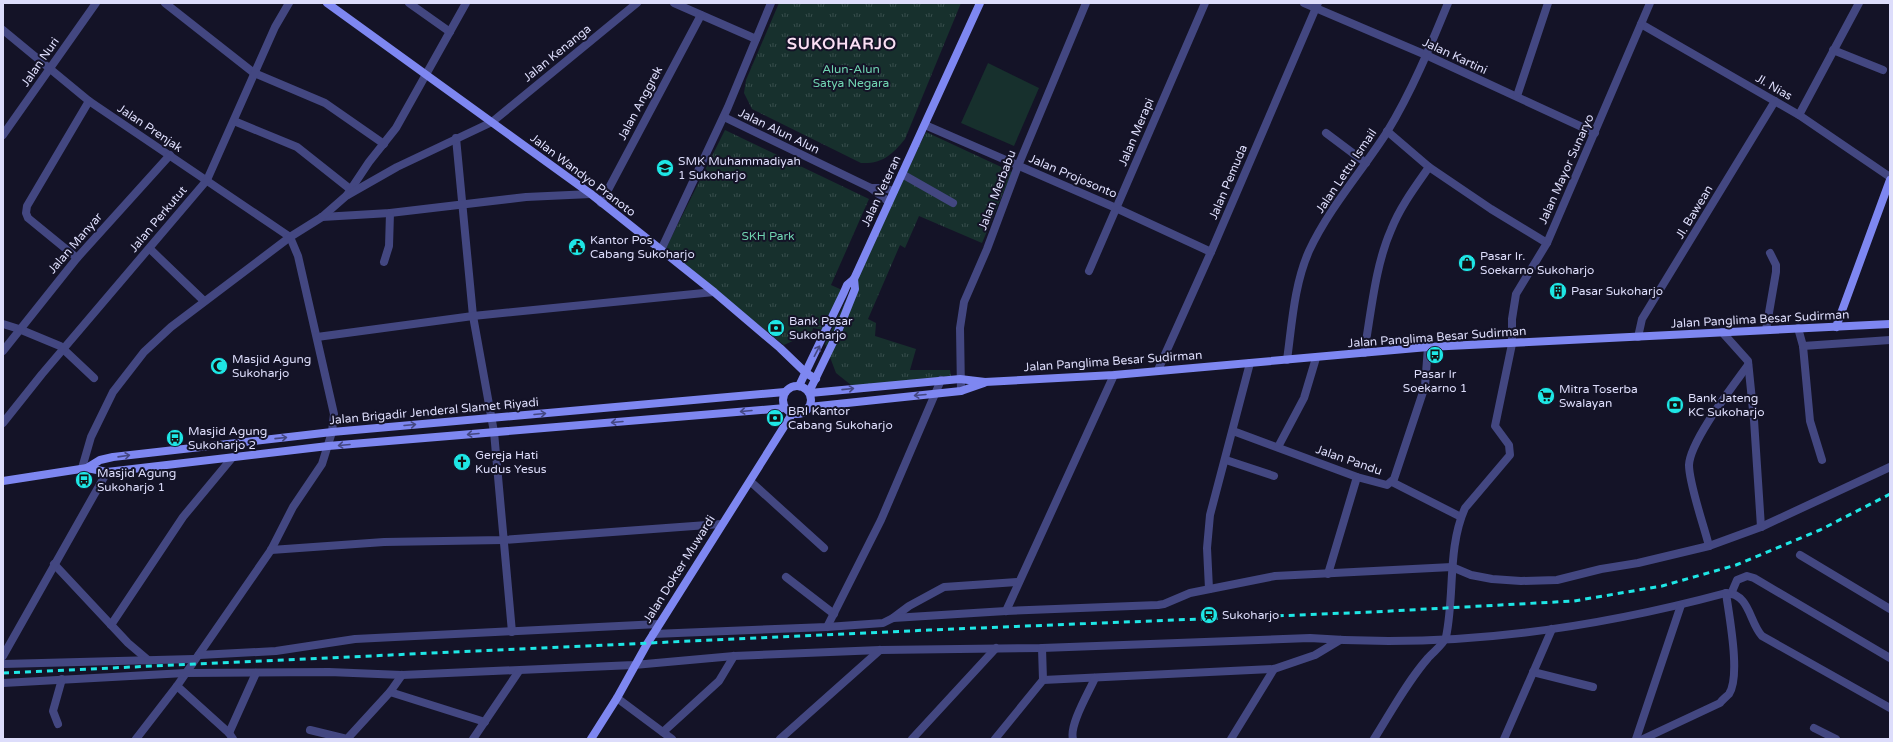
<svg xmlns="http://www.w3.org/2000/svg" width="1893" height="742" font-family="'Varela Round',sans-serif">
<defs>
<pattern id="park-tufts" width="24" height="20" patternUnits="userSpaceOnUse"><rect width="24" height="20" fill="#17302d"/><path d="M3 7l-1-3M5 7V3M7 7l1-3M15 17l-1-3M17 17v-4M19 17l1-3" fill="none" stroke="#384e4c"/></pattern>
</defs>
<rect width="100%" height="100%" fill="#141327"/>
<polygon fill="#17302d" points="988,63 1039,88 1014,146 961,123"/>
<g fill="url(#park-tufts)">
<path d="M779,3H961L905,139C892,155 882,164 861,163L752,109L744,93L746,80Z"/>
<polygon points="725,130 869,199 831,285 842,290 822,330 813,328 812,332 784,345 664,252"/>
<polygon points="926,132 1012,172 982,243 919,216 905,248 900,245 868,319 876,323 875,336 916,349 910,370 950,370 952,383 856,389 836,373 825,344"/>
</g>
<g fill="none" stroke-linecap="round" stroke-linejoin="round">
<g stroke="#434781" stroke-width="8">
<polyline points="165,3 254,73 325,103 384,144"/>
<polyline points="409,3 450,32"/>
<polyline points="674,3 756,39"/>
<polyline points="1304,3 1426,55 1595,133"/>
<polyline points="1641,24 1799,115 1890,177"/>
<polyline points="3,30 89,101 290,237 298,256 334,414 332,432 322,464 293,507 271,550 177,686 136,739"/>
<polyline points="1833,50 1883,70"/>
<polyline points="1517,96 1548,3"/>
<polyline points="1799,115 1859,3"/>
<polyline points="724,117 871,188 883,188 894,191"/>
<polyline points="234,121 297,147 350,189"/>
<polyline points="925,125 1116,208 1211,252"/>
<polyline points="1387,131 1429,167 1491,209 1547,243"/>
<polyline points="1326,133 1366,163"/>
<polyline points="3,135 96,3"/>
<polyline points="456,138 473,316 494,432 512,632"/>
<polyline points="902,174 953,203"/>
<polyline points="871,188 889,202"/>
<polyline points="347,195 369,162 396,128 466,3"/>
<polyline points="601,203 701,15"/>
<polyline points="322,217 390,213 526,197 591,194"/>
<polyline points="150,249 204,301"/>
<polyline points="661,250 728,107 771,3"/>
<polyline points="77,258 28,218 26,213 27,206 89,101"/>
<polyline points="384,262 389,246 390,213"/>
<polyline points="1089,271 1205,3"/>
<polyline points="3,324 19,329 60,346 94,378"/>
<polyline points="1798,328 1803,346 1810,421 1822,460"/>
<polyline points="1766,330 1776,272 1776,265 1770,253"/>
<polyline points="1722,332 1748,361 1754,420 1761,527"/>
<polyline points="317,337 473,316 714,292"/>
<polyline points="1638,337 1642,319 1775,101"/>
<polyline points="1803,346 1890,340"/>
<polyline points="3,351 77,258 170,155"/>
<path d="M1364,353C1371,314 1375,266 1391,230C1400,207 1415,187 1429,167"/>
<path d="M1287,360C1292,324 1294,285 1309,251C1329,208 1362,171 1387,132C1412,91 1430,47 1448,3"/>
<polyline points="1158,370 1211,252 1318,3"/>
<polyline points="961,391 960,328 964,302 987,249 1018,166 1086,3"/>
<polyline points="3,423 42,374 207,180 275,27 289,3"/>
<polyline points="1233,431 1357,477 1387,485 1394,479 1425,386 1428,347"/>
<polyline points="1278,447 1304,398 1316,358"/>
<polyline points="1226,460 1274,476"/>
<polyline points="82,468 91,437 113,392 144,352 171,327 290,237 322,217 346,196 397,167 492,122 637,3"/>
<polyline points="751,482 824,548"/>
<polyline points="1392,482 1461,517"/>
<path d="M1709,546C1704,526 1689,484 1689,465C1690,441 1733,386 1748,365"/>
<polyline points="271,550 384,542 503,540 721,524"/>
<polyline points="1800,555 1890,609"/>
<polyline points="54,564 128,643 148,660"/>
<polyline points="1328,574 1357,477"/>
<polyline points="786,577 834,614"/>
<polyline points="1209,589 1207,548 1210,515 1250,363"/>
<polyline points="1731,594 1737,580 1747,576 1754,578 1890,658"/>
<polyline points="1006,611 1114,375"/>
<polyline points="893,618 909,606 944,587 1017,582"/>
<polyline points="111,625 183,517 232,458"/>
<polyline points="827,627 881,520 941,380"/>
<polyline points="653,634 827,627 883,623 893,618 1006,611 1158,605 1164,604 1190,593 1275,576 1452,567 1471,575 1492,579 1521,581 1557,580 1601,569 1638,563 1709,546 1761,527 1890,467"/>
<polyline points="199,655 276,651 355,639 659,624"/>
<polyline points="3,656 107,472"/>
<polyline points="3,664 194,659"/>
<polyline points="1533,672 1593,687"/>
<polyline points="1043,680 1274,669 1315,655 1340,640"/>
<path d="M3,683L185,673L329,672L402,675L634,665L734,656L880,650L1042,648L1310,638C1449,649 1592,629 1726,593C1750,594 1749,622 1762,636L1890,708"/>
<polyline points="177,686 229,733 233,739"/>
<polyline points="390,692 485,722"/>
<polyline points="617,698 672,739"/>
<polyline points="58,724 53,711 62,679"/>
<polyline points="1814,728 1836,739"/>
<polyline points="310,730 347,739 390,692 402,675"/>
<polyline points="663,732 719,681 734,656"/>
<polyline points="229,733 256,673"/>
<polyline points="473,739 519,671"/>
<polyline points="780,739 880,650"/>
<polyline points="912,739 996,648"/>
<polyline points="995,739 1043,680 1042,648"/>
<path d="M1073,739C1069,725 1089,692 1095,678"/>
<polyline points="1231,739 1274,669"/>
<path d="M1374,739C1391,712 1407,682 1428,658C1433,652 1444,644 1446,637C1455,594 1447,549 1465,508L1510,455L1509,445L1495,426L1512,344V319L1516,294L1547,243L1650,3"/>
<polyline points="1504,739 1552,629"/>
<polyline points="1636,739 1681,605"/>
<path d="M1643,739L1720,703C1722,700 1726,697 1729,694C1741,676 1729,616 1726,593"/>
</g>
<g stroke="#7e87f1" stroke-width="8">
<polyline points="327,3 591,194 714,292 780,348 806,373 816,379"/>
<polyline points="1836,327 1890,180"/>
<circle cx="797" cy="400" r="14"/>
<polyline points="799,386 844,292 847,285 854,279 980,3"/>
<polyline points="809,392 837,334 855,289 854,279"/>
<polyline points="810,393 960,379 985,382 1114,375 1428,347 1890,324"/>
<polyline points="809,407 961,391 984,383"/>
<polyline points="87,468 100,460 113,457 332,432 785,392"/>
<polyline points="3,481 87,468 107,472 328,446 785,408"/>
<polyline points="591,739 617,698 647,644 792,414"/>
</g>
<polyline stroke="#1ee6e5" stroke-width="3" stroke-dasharray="6 5" stroke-linecap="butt" points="3,673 929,630 1372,612 1574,601 1662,586 1736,565 1820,530 1890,494"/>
</g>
<defs><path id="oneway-shaft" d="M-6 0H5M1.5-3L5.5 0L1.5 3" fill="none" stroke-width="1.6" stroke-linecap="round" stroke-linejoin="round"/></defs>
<g stroke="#444782">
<use href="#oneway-shaft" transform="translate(817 351) rotate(-63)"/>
<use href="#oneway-shaft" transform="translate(848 389) rotate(-6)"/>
<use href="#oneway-shaft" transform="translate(920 395) rotate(175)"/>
<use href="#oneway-shaft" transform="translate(746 411) rotate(175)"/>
<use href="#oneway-shaft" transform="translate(540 414) rotate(-5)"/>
<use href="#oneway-shaft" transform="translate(617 422) rotate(175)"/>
<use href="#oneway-shaft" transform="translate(410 425) rotate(-5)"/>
<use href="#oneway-shaft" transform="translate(473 434) rotate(175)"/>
<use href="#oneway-shaft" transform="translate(281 438) rotate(-6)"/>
<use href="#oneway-shaft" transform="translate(344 445) rotate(175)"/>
<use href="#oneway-shaft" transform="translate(124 456) rotate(-8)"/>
</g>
<defs>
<symbol id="school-disc" viewBox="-11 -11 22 22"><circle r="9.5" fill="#1ee6e5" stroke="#141327"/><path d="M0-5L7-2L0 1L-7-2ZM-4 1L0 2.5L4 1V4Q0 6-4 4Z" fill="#111"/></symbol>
<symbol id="civic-disc" viewBox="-11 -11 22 22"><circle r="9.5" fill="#1ee6e5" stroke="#141327"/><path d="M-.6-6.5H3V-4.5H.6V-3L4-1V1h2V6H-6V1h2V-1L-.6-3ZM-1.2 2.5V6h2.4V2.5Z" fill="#111"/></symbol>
<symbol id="shop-disc" viewBox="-11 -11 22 22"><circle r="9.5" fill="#1ee6e5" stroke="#141327"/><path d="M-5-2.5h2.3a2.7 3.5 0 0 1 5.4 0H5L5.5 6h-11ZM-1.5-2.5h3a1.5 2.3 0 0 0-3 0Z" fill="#111"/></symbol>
<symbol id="building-disc" viewBox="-11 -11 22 22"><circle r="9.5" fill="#1ee6e5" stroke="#141327"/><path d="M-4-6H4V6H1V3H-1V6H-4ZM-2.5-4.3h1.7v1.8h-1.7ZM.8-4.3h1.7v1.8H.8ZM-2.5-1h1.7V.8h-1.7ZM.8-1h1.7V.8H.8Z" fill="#111"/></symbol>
<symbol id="bank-disc" viewBox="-11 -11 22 22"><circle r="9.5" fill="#1ee6e5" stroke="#141327"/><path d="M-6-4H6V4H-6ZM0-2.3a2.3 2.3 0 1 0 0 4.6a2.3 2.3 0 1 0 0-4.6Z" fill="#111"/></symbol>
<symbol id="bus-disc" viewBox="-11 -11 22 22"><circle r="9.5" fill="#1ee6e5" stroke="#141327"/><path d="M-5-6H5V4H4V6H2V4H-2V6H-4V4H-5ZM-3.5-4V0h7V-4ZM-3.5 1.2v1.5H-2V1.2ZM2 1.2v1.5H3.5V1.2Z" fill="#111"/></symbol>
<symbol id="mosque-disc" viewBox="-11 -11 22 22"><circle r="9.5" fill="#1ee6e5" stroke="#141327"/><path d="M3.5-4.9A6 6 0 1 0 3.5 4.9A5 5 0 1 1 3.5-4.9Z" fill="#111"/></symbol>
<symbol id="supermarket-disc" viewBox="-11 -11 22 22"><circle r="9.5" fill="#1ee6e5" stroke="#141327"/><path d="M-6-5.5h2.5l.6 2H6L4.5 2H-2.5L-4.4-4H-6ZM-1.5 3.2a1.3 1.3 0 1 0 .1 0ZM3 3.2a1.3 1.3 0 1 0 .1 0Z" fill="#111"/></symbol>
<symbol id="church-disc" viewBox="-11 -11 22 22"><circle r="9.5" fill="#1ee6e5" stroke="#141327"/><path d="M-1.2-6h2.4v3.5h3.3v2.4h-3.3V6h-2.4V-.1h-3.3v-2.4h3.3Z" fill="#111"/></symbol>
<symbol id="station-disc" viewBox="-11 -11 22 22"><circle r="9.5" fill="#1ee6e5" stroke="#141327"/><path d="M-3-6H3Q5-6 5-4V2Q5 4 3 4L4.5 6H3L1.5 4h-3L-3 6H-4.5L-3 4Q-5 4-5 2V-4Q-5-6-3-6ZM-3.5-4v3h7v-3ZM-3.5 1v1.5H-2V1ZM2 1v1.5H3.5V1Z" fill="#111"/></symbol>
</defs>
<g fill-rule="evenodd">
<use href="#school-disc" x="655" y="158" width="20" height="20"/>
<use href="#civic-disc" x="567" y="237" width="20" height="20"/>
<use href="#shop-disc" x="1457" y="253" width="20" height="20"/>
<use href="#building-disc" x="1548" y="281" width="20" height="20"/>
<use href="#bank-disc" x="766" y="318" width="20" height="20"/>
<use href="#bus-disc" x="1425" y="345" width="20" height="20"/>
<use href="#mosque-disc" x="209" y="356" width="20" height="20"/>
<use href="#supermarket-disc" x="1536" y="386" width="20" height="20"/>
<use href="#bank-disc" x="1665" y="395" width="20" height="20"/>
<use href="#bank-disc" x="765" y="408" width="20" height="20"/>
<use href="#bus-disc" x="165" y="428" width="20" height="20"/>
<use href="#church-disc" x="452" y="452" width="20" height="20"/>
<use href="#bus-disc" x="74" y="470" width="20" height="20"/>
<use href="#station-disc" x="1199" y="605" width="20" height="20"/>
</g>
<g text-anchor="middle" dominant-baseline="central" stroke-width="4" stroke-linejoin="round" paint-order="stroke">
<g font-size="12" fill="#ddddfb" stroke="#141327">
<text transform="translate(557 53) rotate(-39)">Jalan Kenanga</text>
<text transform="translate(1455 56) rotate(25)">Jalan Kartini</text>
<text transform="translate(40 62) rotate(-55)">Jalan Nuri</text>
<text transform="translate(1774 87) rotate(30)">Jl. Nias</text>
<text transform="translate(640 103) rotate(-62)">Jalan Anggrek</text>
<text transform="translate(150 128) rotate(34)">Jalan Prenjak</text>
<text transform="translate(779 131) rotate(26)">Jalan Alun Alun</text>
<text transform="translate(1136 132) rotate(-67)">Jalan Merapi</text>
<text transform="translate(1566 169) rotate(-66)">Jalan Mayor Sunaryo</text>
<text transform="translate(1346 171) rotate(-56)">Jalan Lettu Ismail</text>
<text transform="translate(583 175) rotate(37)">Jalan Wandyo Pranoto</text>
<text transform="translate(1073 176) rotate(23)">Jalan Projosonto</text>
<text transform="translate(1228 182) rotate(-67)">Jalan Pemuda</text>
<text transform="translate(997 190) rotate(-69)">Jalan Merbabu</text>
<text transform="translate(881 191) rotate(-65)">Jalan Veteran</text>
<text transform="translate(1694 212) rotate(-59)">Jl. Bawean</text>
<text transform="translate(158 219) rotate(-50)">Jalan Perkutut</text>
<text transform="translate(75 243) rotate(-49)">Jalan Manyar</text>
<text transform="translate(1760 319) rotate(-3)">Jalan Panglima Besar Sudirman</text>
<text transform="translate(1437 337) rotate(-4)">Jalan Panglima Besar Sudirman</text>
<text transform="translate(1113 361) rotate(-4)">Jalan Panglima Besar Sudirman</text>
<text transform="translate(434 411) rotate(-5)">Jalan Brigadir Jenderal Slamet Riyadi</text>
<text transform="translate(1349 460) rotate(19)">Jalan Pandu</text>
<text transform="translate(679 569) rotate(-58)">Jalan Dokter Muwardi</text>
</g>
<g font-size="12" fill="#70d4b1" stroke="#141327">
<text x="851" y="69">Alun-Alun<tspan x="851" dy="14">Satya Negara</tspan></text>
<text x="768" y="236">SKH Park</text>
</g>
<g font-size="12" fill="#ddddfb" stroke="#141327" text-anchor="start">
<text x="678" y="161">SMK Muhammadiyah<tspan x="678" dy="14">1 Sukoharjo</tspan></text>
<text x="590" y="240">Kantor Pos<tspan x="590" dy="14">Cabang Sukoharjo</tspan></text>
<text x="1480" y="256">Pasar Ir.<tspan x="1480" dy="14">Soekarno Sukoharjo</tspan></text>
<text x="1571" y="291">Pasar Sukoharjo</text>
<text x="789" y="321">Bank Pasar<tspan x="789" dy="14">Sukoharjo</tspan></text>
<text x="232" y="359">Masjid Agung<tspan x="232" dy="14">Sukoharjo</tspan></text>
<text x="1435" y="374" text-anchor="middle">Pasar Ir<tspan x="1435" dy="14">Soekarno 1</tspan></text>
<text x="1559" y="389">Mitra Toserba<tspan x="1559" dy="14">Swalayan</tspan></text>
<text x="1688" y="398">Bank Jateng<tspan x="1688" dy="14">KC Sukoharjo</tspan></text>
<text x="788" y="411">BRI Kantor<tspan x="788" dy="14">Cabang Sukoharjo</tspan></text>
<text x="188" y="431">Masjid Agung<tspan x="188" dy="14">Sukoharjo 2</tspan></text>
<text x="475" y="455">Gereja Hati<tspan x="475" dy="14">Kudus Yesus</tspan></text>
<text x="97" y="473">Masjid Agung<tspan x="97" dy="14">Sukoharjo 1</tspan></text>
<text x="1222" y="615">Sukoharjo</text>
</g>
<g font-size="16" font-weight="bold" letter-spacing="1" fill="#fbdff4" stroke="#141327">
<text x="842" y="44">SUKOHARJO</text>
</g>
</g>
<rect width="1893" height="742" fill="none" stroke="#ddddfb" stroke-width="8"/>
</svg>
